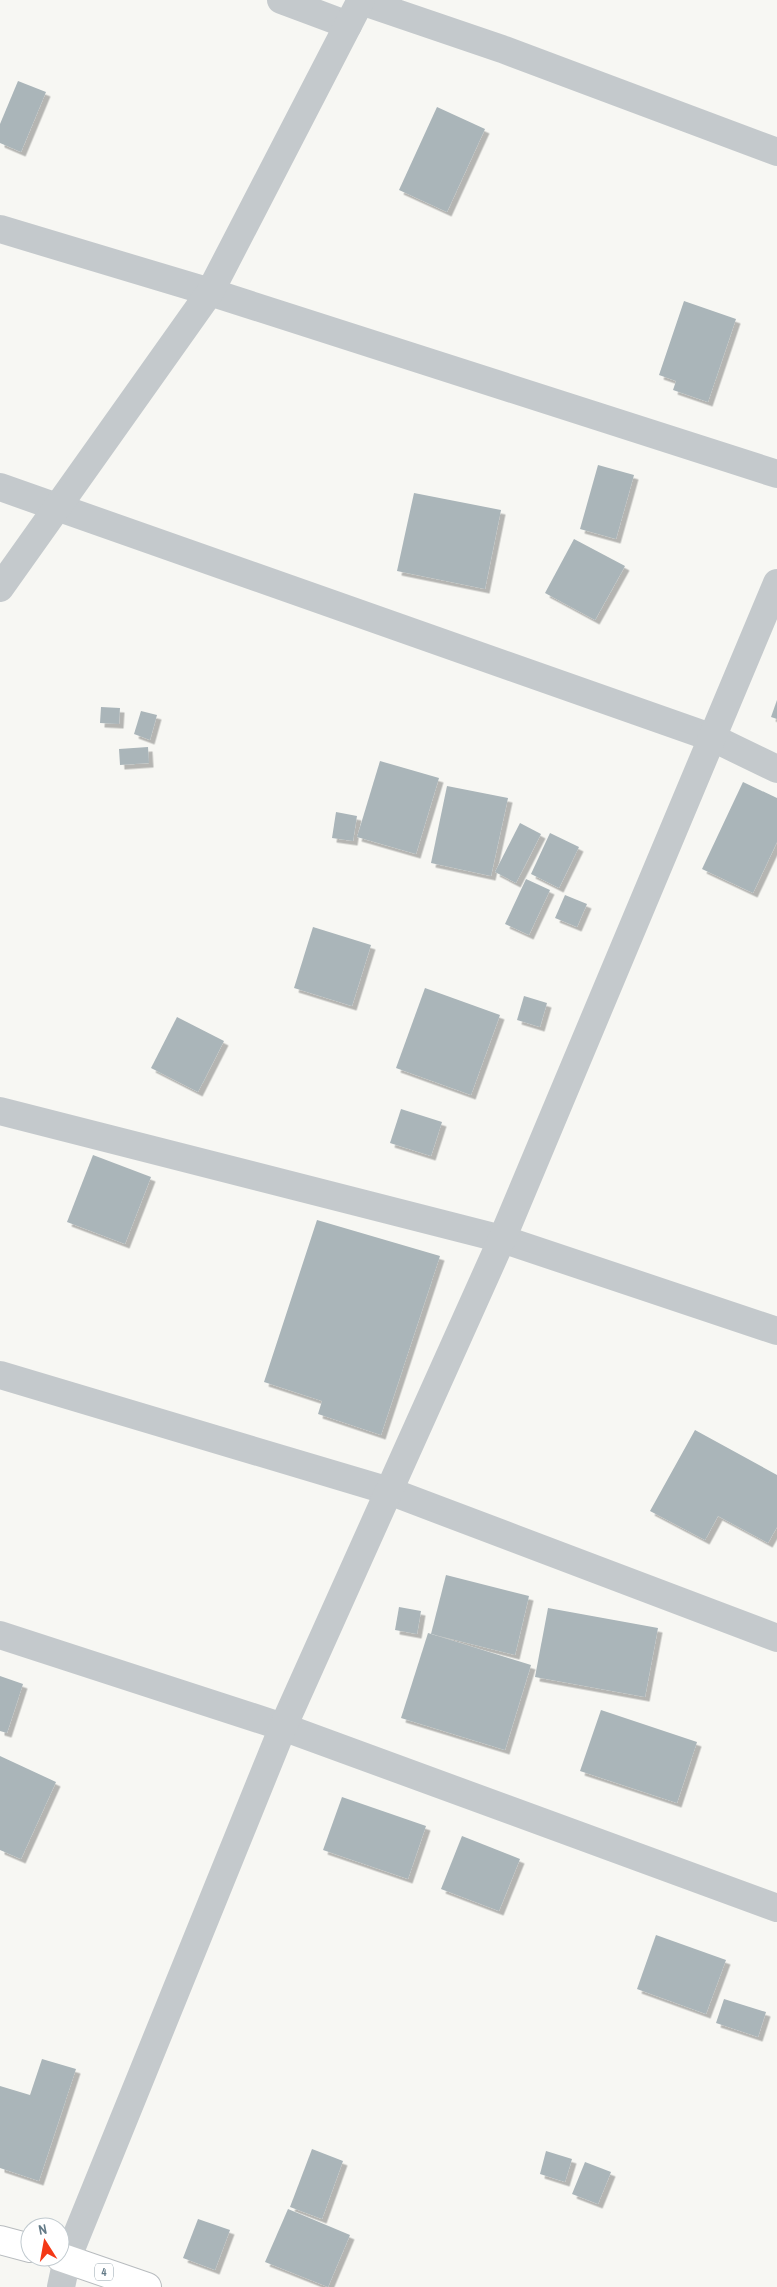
<svg xmlns="http://www.w3.org/2000/svg" width="777" height="2287" font-family="'Archivo Narrow',sans-serif">
<defs>
<filter id="shadow"><feDropShadow dx="4.5" dy="4.5" stdDeviation="0" flood-color="#0004"/></filter>
</defs>
<rect width="100%" height="100%" fill="#f7f7f3"/>
<g fill="#aab5b9" filter="url(#shadow)">
<polygon points="18,81 46,92 21,152 0,143 0,124"/>
<polygon points="437,107 485,129 447,212 399,190"/>
<polygon points="684,301 736,319 708,402 673,390 676,381 659,375"/>
<polygon points="598,465 634,475 616,539 580,529"/>
<polygon points="414,493 501,510 485,589 397,571"/>
<polygon points="574,539 625,566 595,620 545,593"/>
<polygon points="777,700 777,719 771,717"/>
<polygon points="101,707 120,708 119,724 100,723"/>
<polygon points="141,711 157,715 150,740 134,734"/>
<polygon points="148,747 149,763 120,765 119,749"/>
<polygon points="380,761 439,778 416,854 357,837"/>
<polygon points="743,782 777,798 777,842 753,893 702,869"/>
<polygon points="447,786 508,798 491,876 431,863"/>
<polygon points="336,812 357,816 353,841 332,838"/>
<polygon points="520,823 541,834 516,883 495,872"/>
<polygon points="550,833 579,847 559,888 531,874"/>
<polygon points="526,879 550,890 529,935 505,924"/>
<polygon points="565,895 587,904 577,927 555,918"/>
<polygon points="313,927 371,945 352,1006 294,988"/>
<polygon points="425,988 500,1015 471,1095 396,1068"/>
<polygon points="524,996 547,1003 540,1027 517,1020"/>
<polygon points="177,1017 224,1041 198,1092 151,1068"/>
<polygon points="401,1109 442,1122 431,1156 390,1143"/>
<polygon points="93,1155 151,1177 125,1244 67,1222"/>
<polygon points="317,1220 440,1256 381,1435 318,1414 322,1401 264,1382"/>
<polygon points="695,1430 777,1475 777,1527 768,1543 718,1516 705,1540 650,1511"/>
<polygon points="446,1575 529,1596 515,1655 431,1634"/>
<polygon points="399,1607 421,1611 417,1634 395,1630"/>
<polygon points="548,1608 658,1628 645,1697 535,1677"/>
<polygon points="428,1633 531,1665 505,1750 401,1718"/>
<polygon points="0,1676 23,1684 7,1733 0,1731"/>
<polygon points="601,1710 697,1742 677,1803 580,1771"/>
<polygon points="0,1756 56,1782 21,1859 0,1850"/>
<polygon points="342,1797 426,1826 408,1879 323,1850"/>
<polygon points="462,1836 520,1859 499,1911 441,1889"/>
<polygon points="656,1935 726,1960 706,2014 637,1989"/>
<polygon points="724,1999 766,2012 758,2037 716,2023"/>
<polygon points="42,2059 76,2069 39,2181 0,2168 0,2086 30,2095"/>
<polygon points="312,2149 343,2161 322,2219 290,2207"/>
<polygon points="546,2151 572,2159 565,2182 540,2174"/>
<polygon points="585,2162 611,2172 598,2204 572,2194"/>
<polygon points="288,2209 350,2235 328,2287 265,2262"/>
<polygon points="198,2219 230,2230 215,2270 183,2258"/>
</g>
<g fill="none" stroke-linecap="round" stroke-linejoin="round">
<defs>
<g id="highway">
<polyline points="0,2240 30,2248"/>
<polyline points="60,2257 147,2287"/>
</g>
</defs>
<use href="#highway" stroke="#b8bcbf" stroke-width="30"/>
<g stroke="#c4c9cc" stroke-width="28">
<polyline points="281,0 348,25"/>
<polyline points="361,1 502,49 777,152"/>
<polyline points="0,229 210,292 777,474"/>
<polyline points="0,487 713,738 777,769"/>
<polyline points="0,588 210,292 361,0"/>
<polyline points="0,1111 502,1239 777,1331"/>
<polyline points="0,1375 389,1491 777,1638"/>
<polyline points="0,1635 283,1727 777,1908"/>
<polyline points="61,2287 67,2259 283,1727 502,1239 777,583"/>
</g>
<use href="#highway" stroke="#fff" stroke-width="28"/>
</g>
<g text-anchor="middle" dominant-baseline="central" stroke-width="5" stroke-linejoin="round" paint-order="stroke">
<rect fill="#fff" stroke="#92a2ab" stroke-width="1" x="95" y="2263.5" width="18" height="17" rx="4"/>
<g font-size="11" font-weight="bold" fill="#637a87">
<text x="104" y="2272">4</text>
</g>
</g>
<g transform="translate(45 2242) rotate(349)"><circle r="24" fill="#ffffff" stroke="#c1cacf"/>
<path d="M0-4L9 19L0 12L-9 19Z" fill="#f43816"/>
<text y="-8" font-size="14" font-weight="bold" text-anchor="middle" fill="#637a87">N</text>
</g>
</svg>
